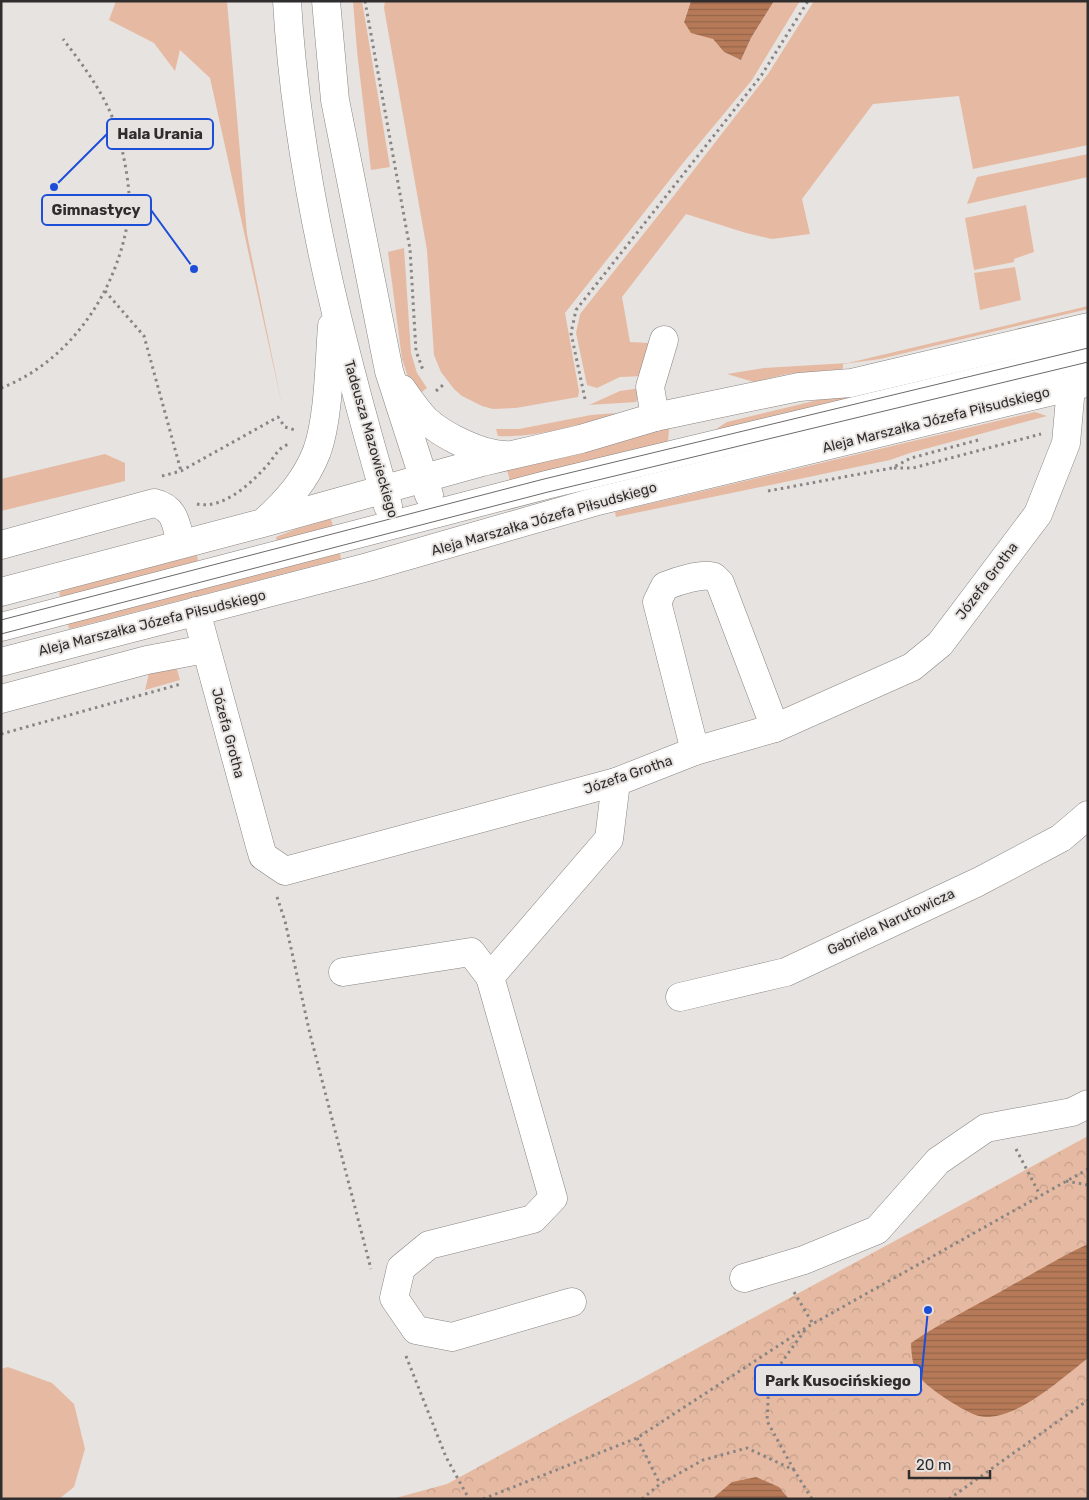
<svg xmlns="http://www.w3.org/2000/svg" width="1089" height="1500" font-family="Rubik,sans-serif">
<defs>
<pattern id="park-crowns" width="20" height="18" patternUnits="userSpaceOnUse" patternTransform="scale(1.25)"><rect width="20" height="18" fill="#e6baa2"/><path d="M2 6a3 3 0 1 1 6 0M12 15a3 3 0 1 1 6 0" fill="none" stroke="#c6a08c"/></pattern>
<pattern id="water-rules" width="6" height="5" patternUnits="userSpaceOnUse" patternTransform="scale(1.25)"><rect width="6" height="5" fill="#b77a58"/><path d="M0 2.5h6" fill="none" stroke="#956449"/></pattern>
</defs>
<rect width="100%" height="100%" fill="#e7e3e0"/>
<g fill="#e6baa2">
<polygon points="116,1 227,1 247,234 282,405 210,78 180,50 175,71 154,43 109,20"/>
<polygon points="353,1 362,1 390,167 371,170 357,51"/>
<polygon points="385,1 691,1 684,21 713,39 724,52 741,60 751,38 774,1 800,1 752,80 683,163 565,313 579,391 578,397 516,408 493,409 482,406 462,396 454,389 441,372 434,355 427,250 384,8"/>
<polygon points="814,1 1088,1 1088,145 973,169 959,96 873,104 802,199 810,234 772,239 746,233 686,214 622,297 630,342 649,343 648,369 645,376 620,377 597,388 587,385 576,333 580,314 672,198 768,74"/>
<polygon points="1088,154 1088,177 967,204 977,177"/>
<polygon points="1026,205 1034,252 1014,259 1014,262 974,270 965,218"/>
<polygon points="404,248 411,353 417,373 427,388 419,394 408,377 402,359 388,252"/>
<polygon points="1015,267 1021,300 980,310 974,273"/>
<polygon points="1088,306 1088,309 880,359 843,364 843,369 787,374 754,382 727,374 764,368 848,363"/>
<polygon points="1088,335 1088,341 715,431 719,427 727,422"/>
<polygon points="641,388 636,402 589,405 620,391"/>
<polygon points="1035,412 1047,416 910,453 890,460 616,517 615,512"/>
<path d="M617,413C579,425 538,438 498,436L496,429H519L591,415Z"/>
<polygon points="667,427 669,429 668,442 510,481 507,470 576,455"/>
<polygon points="105,454 125,463 125,481 1,511 1,479"/>
<polygon points="331,519 333,527 277,541 276,537 296,529"/>
<polygon points="340,553 341,559 69,629 68,623"/>
<polygon points="197,555 198,561 61,597 59,594 61,591"/>
<polygon points="171,668 177,669 180,680 145,690 150,669"/>
<polygon points="8,1367 52,1383 74,1404 85,1449 74,1487 59,1499 1,1499 1,1369"/>
</g>
<polygon fill="url(#park-crowns)" points="1088,1136 1088,1499 392,1499 447,1484"/>
<g fill="url(#water-rules)">
<polygon points="691,1 774,1 751,38 741,60 724,52 713,39 691,33 684,22"/>
<path d="M1088,1244V1358C1062,1378 1013,1424 979,1416C970,1414 949,1401 942,1396C918,1379 912,1373 911,1343C942,1322 975,1306 1007,1288C1034,1273 1060,1257 1088,1244Z"/>
<polygon points="756,1477 779,1487 789,1499 712,1499 732,1482"/>
</g>
<g fill="none" stroke-linecap="round" stroke-linejoin="round">
<defs>
<g id="minor">
<path d="M287,1C297,174 340,341 388,506"/>
<polyline points="326,1 335,100 389,371 429,495"/>
<path d="M402,389C409,399 417,411 426,420C443,436 482,455 505,455"/>
<polyline points="655,417 650,387 664,340"/>
<path d="M265,521C287,501 306,480 317,451C329,417 329,363 332,326"/>
<path d="M1,545L154,503C176,508 176,525 181,544"/>
<polyline points="1,592 263,523 482,462 581,439 655,417 799,387 851,383 1088,327"/>
<polyline points="196,611 260,846 263,856 285,871 616,782 695,751 775,728 912,667 940,644 1038,514 1066,443 1071,387"/>
<polyline points="1,627 546,485 1088,355"/>
<polyline points="1,662 368,567 594,502 1086,383"/>
<polyline points="1,699 147,660 205,649"/>
<path d="M695,751L657,602L665,586C675,582 704,572 714,577C715,578 720,583 720,583L775,728"/>
<polyline points="343,972 471,952 490,977"/>
<polyline points="680,997 786,972 978,882 1061,838 1088,815"/>
<polyline points="744,1278 804,1260 877,1230 938,1161 986,1128 1072,1112 1088,1104"/>
<polyline points="572,1302 452,1337 416,1330 394,1298 401,1268 429,1245 533,1219 553,1198 490,977 609,839 616,782"/>
</g>
</defs>
<use href="#minor" stroke="#888482" stroke-width="29"/>
<g stroke="#888584" stroke-width="3" stroke-dasharray="2.5 4" stroke-linecap="butt">
<polyline points="365,1 410,249 416,351 423,370"/>
<polyline points="105,291 144,336 181,471"/>
<path d="M1,388C72,361 120,287 129,212C131,190 124,155 118,134C108,98 85,68 63,39"/>
<polyline points="436,391 443,385"/>
<polyline points="585,399 571,333 576,310 761,76 808,1"/>
<polyline points="894,468 913,468 1041,434"/>
<polyline points="162,476 181,471 278,417 285,427 295,430"/>
<polyline points="768,491 892,468 911,458 982,439"/>
<path d="M197,504C224,510 254,481 270,462C276,454 280,446 290,444"/>
<polyline points="1,734 181,684"/>
<polyline points="277,897 285,921 310,1034 371,1269"/>
<polyline points="1016,1149 1040,1195"/>
<polyline points="1066,1181 1088,1185"/>
<polyline points="794,1292 813,1324"/>
<polyline points="406,1356 446,1457 469,1499"/>
<polyline points="637,1438 660,1484"/>
<polyline points="794,1470 767,1421 769,1380 805,1330"/>
<polyline points="483,1499 637,1438 807,1327 1088,1169"/>
<polyline points="642,1499 660,1484 703,1460 747,1448 794,1470 812,1499"/>
<polyline points="949,1499 1088,1400"/>
</g>
<use href="#minor" stroke="#fff" stroke-width="28"/>
<g stroke="#6d6a69" stroke-width="1">
<polyline points="1,620 544,479 1088,348"/>
<polyline points="1,634 548,492 1088,362"/>
</g>
</g>
<g text-anchor="middle" dominant-baseline="central" stroke-width="4" stroke-linejoin="round" paint-order="stroke">
<g font-size="14" fill="#2f2d2d" stroke="#e7e3e0">
<text transform="translate(936 420) rotate(-14)">Aleja Marszałka Józefa Piłsudskiego</text>
<text transform="translate(371 439) rotate(74)">Tadeusza Mazowieckiego</text>
<text transform="translate(544 519) rotate(-16)">Aleja Marszałka Józefa Piłsudskiego</text>
<text transform="translate(987 581) rotate(-53)">Józefa Grotha</text>
<text transform="translate(152 623) rotate(-14)">Aleja Marszałka Józefa Piłsudskiego</text>
<text transform="translate(228 733) rotate(75)">Józefa Grotha</text>
<text transform="translate(628 775) rotate(-19)">Józefa Grotha</text>
<text transform="translate(891 922) rotate(-25)">Gabriela Narutowicza</text>
</g>
</g>
<path fill="none" stroke="#1d4ed8" stroke-width="2" d="M54 187L107 134M194 269L151 210M928 1310L921 1380"/>
<g fill="#1d4ed8" stroke="#e7e3e0" stroke-width="2">
<circle cx="54" cy="187" r="5"/>
<circle cx="194" cy="269" r="5"/>
<circle cx="928" cy="1310" r="5"/>
</g>
<g fill="#e7e3e0" stroke="#1d4ed8" stroke-width="2">
<rect x="107" y="119" width="106" height="30" rx="5"/>
<rect x="42" y="195" width="109" height="30" rx="5"/>
<rect x="755" y="1365" width="166" height="30" rx="5"/>
</g>
<g font-size="15" text-anchor="middle" font-weight="bold" fill="#2f2d2d">
<text x="160" y="139">Hala Urania</text>
<text x="96" y="215">Gimnastycy</text>
<text x="838" y="1386">Park Kusocińskiego</text>
</g>
<rect width="1089" height="1500" fill="none" stroke="#2f2d2d" stroke-width="5"/>
<path d="M909 1470v8h81v-8" fill="none" stroke="#2f2d2d" stroke-width="2.5"/>
<text x="916" y="1470" font-size="15" fill="#2f2d2d" stroke="#e7e3e0" stroke-width="4" paint-order="stroke">20 m</text>
</svg>
